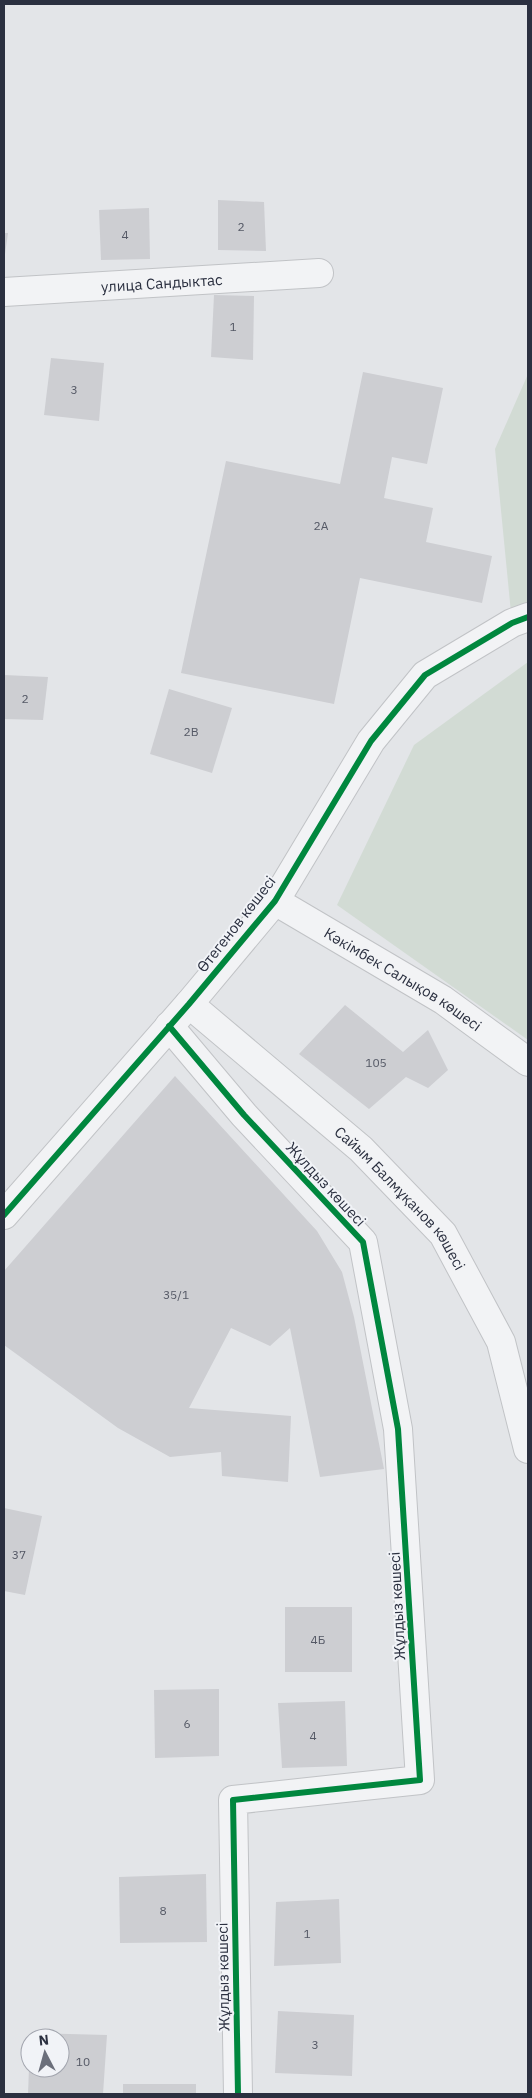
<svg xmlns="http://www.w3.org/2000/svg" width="532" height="2098" font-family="'IBM Plex Sans',sans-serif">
<rect width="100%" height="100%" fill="#e3e5e8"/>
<g fill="#d2dbd4">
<polygon points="528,374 528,618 512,623 495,449"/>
<polygon points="528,662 528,1040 337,905 414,745"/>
</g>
<g fill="#cdced2">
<polygon points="218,200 264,202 266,251 218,250"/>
<polygon points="149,208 150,259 101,260 99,210"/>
<polygon points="4,233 8,233 5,254 4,254"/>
<polygon points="214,295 254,296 253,360 211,357"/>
<polygon points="51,358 104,363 99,421 44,415"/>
<polygon points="363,372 443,388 427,464 392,457 384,498 433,508 426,542 492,556 482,603 360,578 334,704 181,673 226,461 340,484"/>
<polygon points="4,675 48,677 43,720 4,719"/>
<polygon points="169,689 232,708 212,773 150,754"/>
<polygon points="345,1005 403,1052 428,1030 448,1070 428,1088 406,1077 369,1109 299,1054"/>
<polygon points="175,1076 317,1231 342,1272 354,1317 384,1469 320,1477 290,1328 270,1346 231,1328 189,1408 291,1416 288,1482 222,1476 221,1452 170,1457 118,1428 4,1345 4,1271"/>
<polygon points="4,1508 42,1516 25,1595 4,1591"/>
<rect x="285" y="1607" width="67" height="65"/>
<polygon points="219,1689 219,1756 155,1758 154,1690"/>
<polygon points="345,1701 347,1766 282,1768 278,1703"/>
<polygon points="206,1874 207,1942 120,1943 119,1877"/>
<polygon points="339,1899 341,1963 274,1966 276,1902"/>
<polygon points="278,2011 354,2015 352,2076 275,2073"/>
<polygon points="31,2033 107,2035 103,2094 28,2094 29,2068 60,2068 60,2038 31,2038"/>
<rect x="123" y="2084" width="73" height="10"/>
</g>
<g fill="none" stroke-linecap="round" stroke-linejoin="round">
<defs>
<g id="minor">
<path id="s1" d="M4,292L319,273"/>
<path id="s2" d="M189,1004L361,1149L443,1234L501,1342L528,1449"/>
<polyline points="169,1026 244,1115 363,1242 398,1429 420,1780 233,1800 238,2094"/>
</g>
<g id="tertiary">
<path id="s3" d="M275,901L443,1000L528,1062"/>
<polyline points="4,1215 189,1004 275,901 371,741 425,675 512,623 528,617"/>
</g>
</defs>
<use href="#minor" stroke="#c1c3c6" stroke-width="30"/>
<use href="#tertiary" stroke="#c1c3c6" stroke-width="30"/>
<use href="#minor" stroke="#f2f3f5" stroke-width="28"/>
<use href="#tertiary" stroke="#f2f3f5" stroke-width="28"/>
<defs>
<g id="cycleway">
<polyline points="169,1026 244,1115 363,1242 398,1429 420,1780 233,1800 238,2094"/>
<polyline points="4,1215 189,1004 275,901 371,741 425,675 512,623 528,617"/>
</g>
</defs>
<use href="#cycleway" stroke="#f1f3f7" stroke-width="9"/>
<use href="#cycleway" stroke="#00873e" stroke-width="6"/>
</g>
<g text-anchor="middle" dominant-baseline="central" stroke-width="4" stroke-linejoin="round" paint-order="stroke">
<g font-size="12" fill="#545865">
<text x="241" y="226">2</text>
<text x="125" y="234">4</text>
<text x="233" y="326">1</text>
<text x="74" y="389">3</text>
<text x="321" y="525">2А</text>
<text x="25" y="698">2</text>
<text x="191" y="731">2В</text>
<text x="376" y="1062">105</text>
<text x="176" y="1294">35/1</text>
<text x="19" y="1554">37</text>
<text x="318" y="1639">4Б</text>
<text x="187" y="1723">6</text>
<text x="313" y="1735">4</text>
<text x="163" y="1910">8</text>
<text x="307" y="1933">1</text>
<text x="315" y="2044">3</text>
<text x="83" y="2061">10</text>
</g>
<g font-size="15" fill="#2b3040" stroke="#f1f3f7">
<text stroke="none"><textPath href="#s1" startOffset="158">улица Сандыктас</textPath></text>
<text transform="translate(236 924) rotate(-52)">Өтегенов көшесі</text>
<text stroke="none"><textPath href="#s3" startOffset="150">Кәкімбек Салықов көшесі</textPath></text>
<text transform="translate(326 1184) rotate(47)">Жұлдыз көшесі</text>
<text stroke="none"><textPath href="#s2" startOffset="288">Сайым Балмұқанов көшесі</textPath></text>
<text transform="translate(397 1606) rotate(-93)">Жұлдыз көшесі</text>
<text transform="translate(223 1977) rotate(-91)">Жұлдыз көшесі</text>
</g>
</g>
<rect width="532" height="2098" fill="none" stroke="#2b3040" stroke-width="10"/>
<g transform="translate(45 2053) rotate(354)"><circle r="24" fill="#f1f3f7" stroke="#a2a5ae"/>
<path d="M0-4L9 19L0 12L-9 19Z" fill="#6b6f7b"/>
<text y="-8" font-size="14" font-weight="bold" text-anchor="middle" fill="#2b3040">N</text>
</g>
</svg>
